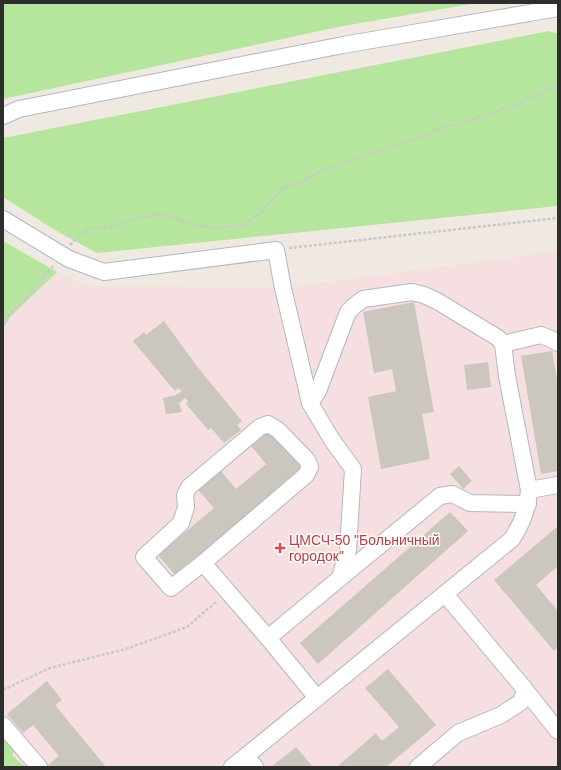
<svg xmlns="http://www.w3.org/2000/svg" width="561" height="770" font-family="Helvetica,sans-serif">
<rect width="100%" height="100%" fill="#efe9e1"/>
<polygon fill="#f5dfe0" points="558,251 558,767 3,767 3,329 10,317 57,272 86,286 283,288"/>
<g fill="#b6e59e">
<polygon points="3,3 477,3 343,26 3,99"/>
<polygon points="549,31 558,34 558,206 97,253 53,229 3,197 3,138"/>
<polygon points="3,241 57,272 10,317 3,329"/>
<polygon points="3,729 19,744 12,755 25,767 3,767"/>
</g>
<g fill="#cbc7bf">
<polygon points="414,302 434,412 422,414 430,459 381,469 368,397 396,391 392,369 374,373 363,312"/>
<polygon points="164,321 199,369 242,421 237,425 241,430 224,443 211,428 208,430 186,404 188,401 185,398 179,403 182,412 166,414 163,398 176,395 182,391 178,388 175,391 133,341 144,332 146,335"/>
<polygon points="552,351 558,384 558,471 541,474 521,356"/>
<polygon points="488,362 491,387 467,390 464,365"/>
<polygon points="270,430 303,469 176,576 158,555 214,508 198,490 221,471 236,489 266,464 251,446"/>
<polygon points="459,466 472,481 463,489 450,474"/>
<polygon points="450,512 468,531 318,664 300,643"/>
<polygon points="558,526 558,566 536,585 558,611 558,647 554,651 494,580"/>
<polygon points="388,669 436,725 386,767 338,767 338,766 376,733 382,741 399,727 365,688"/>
<polygon points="47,681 62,700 55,705 106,767 50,767 48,765 59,756 33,725 23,733 7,714"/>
<polygon points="296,747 313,767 271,767"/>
</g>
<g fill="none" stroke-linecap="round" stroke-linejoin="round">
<defs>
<g id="minor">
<polyline points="3,116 19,109 343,45 558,8"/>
<polyline points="3,219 69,259 104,272 276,250 283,288 310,403 332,440 353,469 348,550 340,578 268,638 317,698"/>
<polyline points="503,344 541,335 551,339 558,343"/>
<polyline points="529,490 558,485"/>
<polyline points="203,563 306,475 310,467 307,460 278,430 268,424 260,427 189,487 185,495 186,507 181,523 144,557 171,588 203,563 268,638"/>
<polyline points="340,578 440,496 452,494 470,503 528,504"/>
<polyline points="523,687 558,731"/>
<polyline points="3,725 39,767"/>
<polyline points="232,767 246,756"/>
<path d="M255,767L246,756L512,539C523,521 527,511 529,490L507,376L503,344L498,338L437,301L424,295L412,292L363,299L354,306L348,312L318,391L310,403"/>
<polyline points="418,767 458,733 501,715 521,702 524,693 523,687 445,594"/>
</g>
</defs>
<use href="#minor" stroke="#b4b7c1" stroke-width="18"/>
<g stroke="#c9c9c9" stroke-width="2.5" stroke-dasharray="3 2" stroke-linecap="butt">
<polyline points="70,245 76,239 87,230 112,226 132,219 162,214 195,226 219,228 243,226 261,212 283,189 325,170 446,127 497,112 558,86"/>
<polyline points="289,248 558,218"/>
<polyline points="3,325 9,315 30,294 53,266"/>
<polyline points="3,690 50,668 126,649 187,627 217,601"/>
</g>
<use href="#minor" stroke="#fff" stroke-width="16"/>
</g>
<path fill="#e0444e" stroke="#fff" stroke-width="1.5" d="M278 542h4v4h4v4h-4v4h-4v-4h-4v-4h4z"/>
<g text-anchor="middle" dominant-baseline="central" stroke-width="3" stroke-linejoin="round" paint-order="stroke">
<g font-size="14" fill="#be3a42" stroke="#fff" text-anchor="start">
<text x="289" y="540">ЦМСЧ-50 "Больничный<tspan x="289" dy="16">городок"</tspan></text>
</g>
</g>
<rect width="561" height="770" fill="none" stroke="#2e2e2e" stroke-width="8"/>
</svg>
